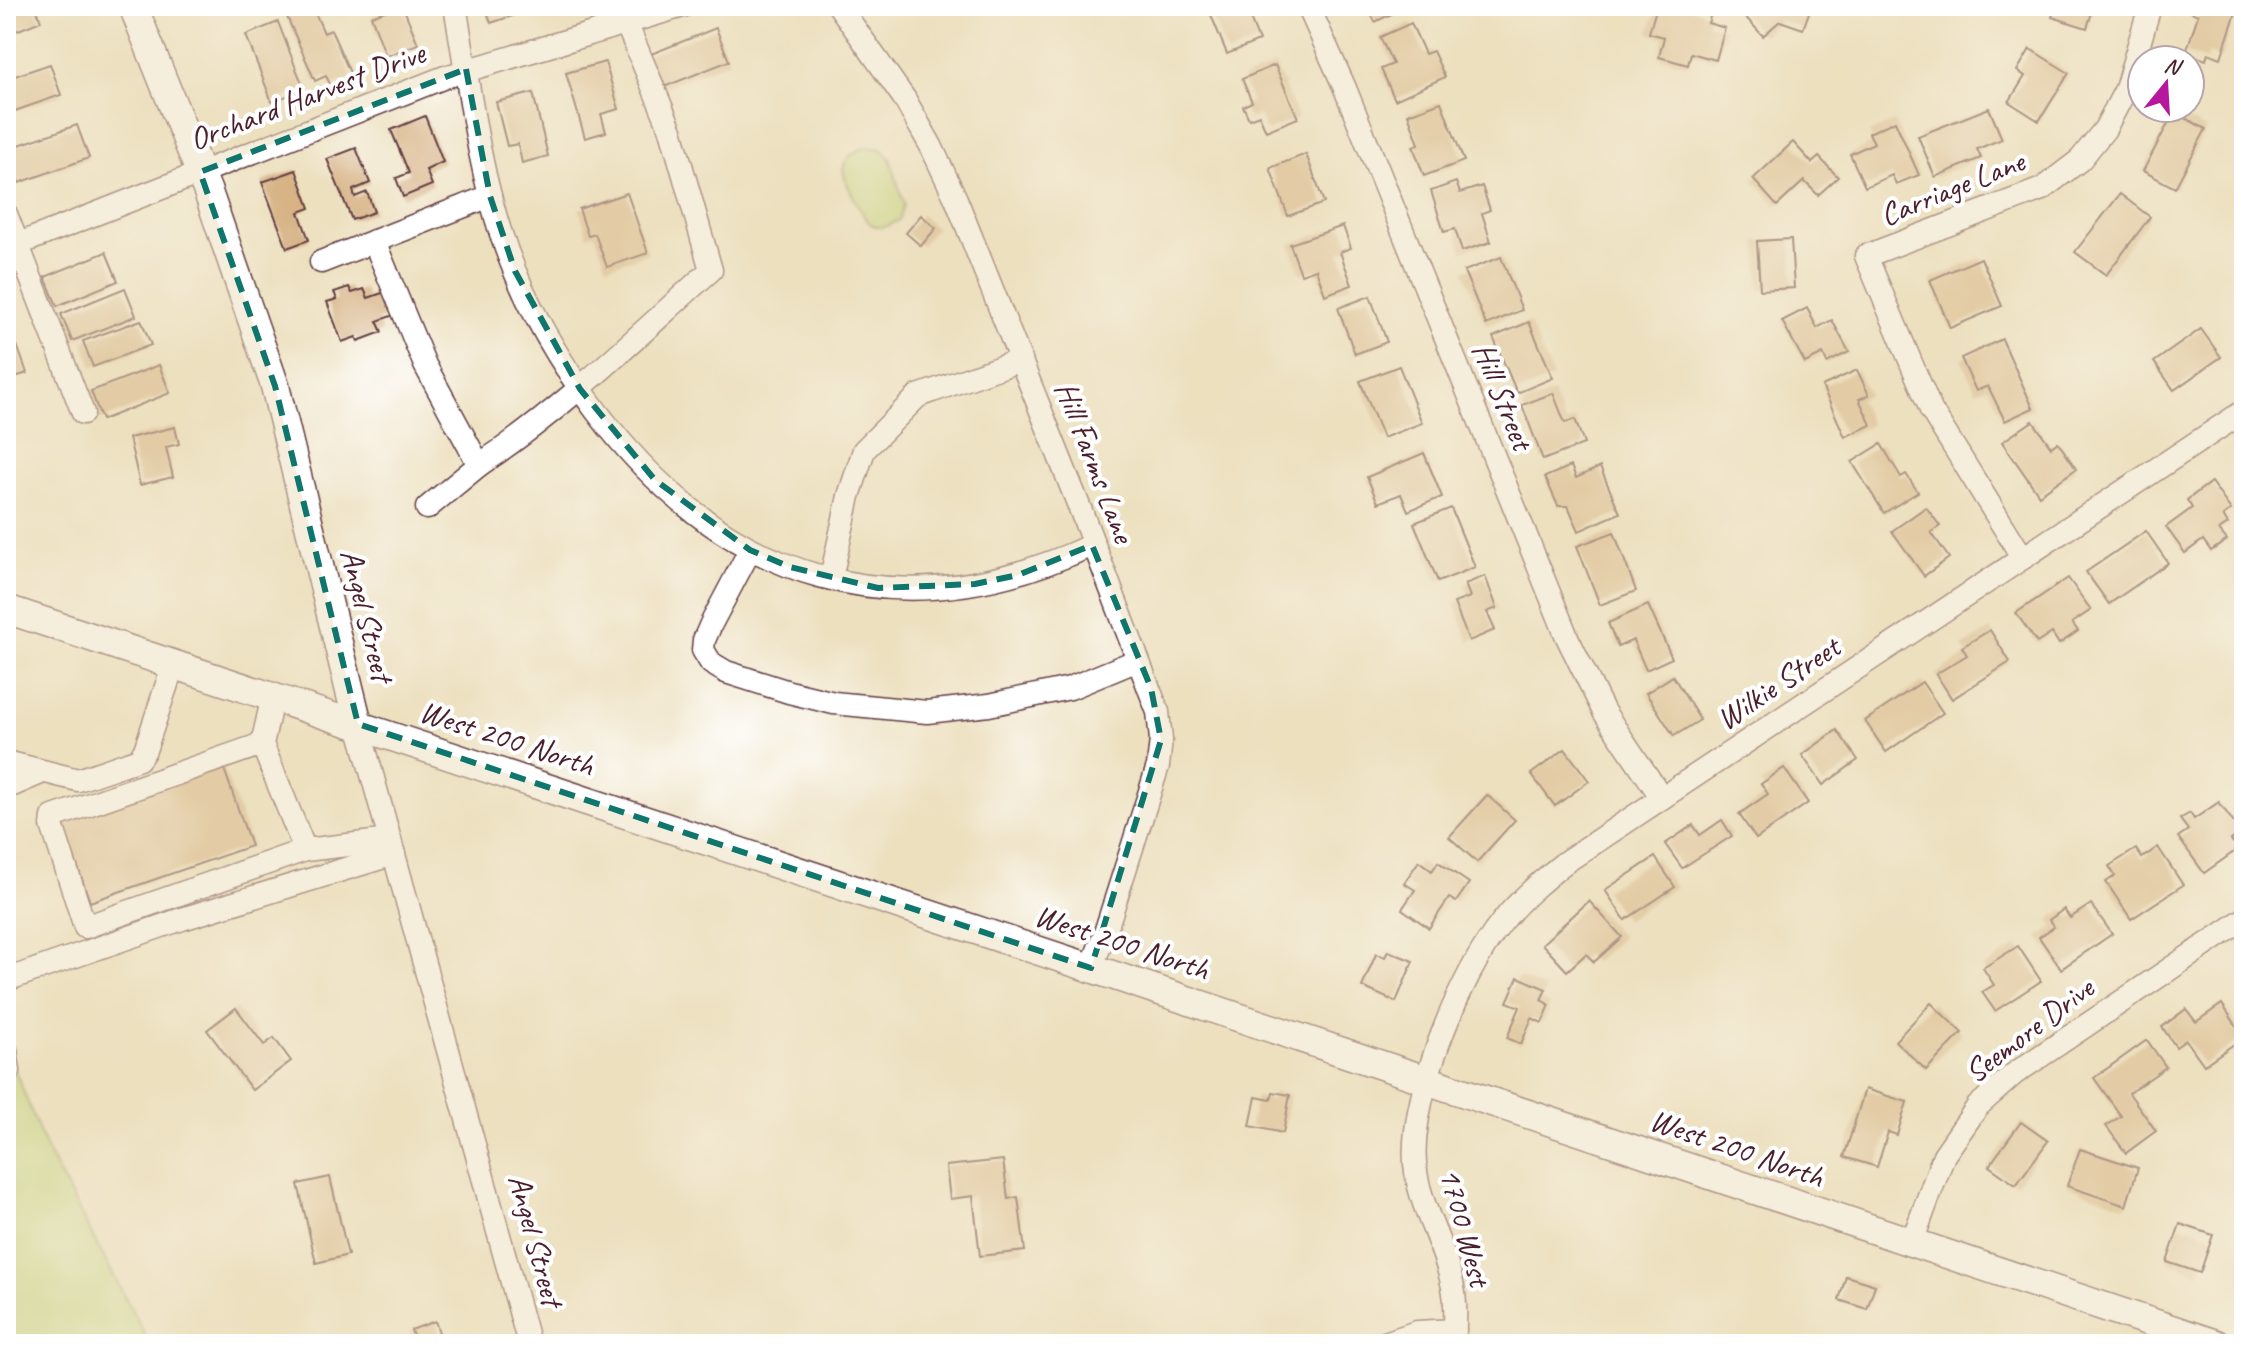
<svg xmlns="http://www.w3.org/2000/svg" width="2250" height="1350" font-family="Caveat,sans-serif">
<rect width="100%" height="100%" fill="#fff"/>
<filter id="ink" filterUnits="userSpaceOnUse"><feTurbulence type="fractalNoise" baseFrequency=".0125" numOctaves="2"/><feDisplacementMap in="SourceGraphic" scale="16" xChannelSelector="R" yChannelSelector="G"/><feConvolveMatrix kernelMatrix="1 2 1 2 8 2 1 2 1" color-interpolation-filters="sRGB"/></filter>
<filter id="wash" filterUnits="userSpaceOnUse"><feTurbulence type="fractalNoise" baseFrequency=".006" numOctaves="4" result="noise"/><feDisplacementMap in="SourceGraphic" scale="32" xChannelSelector="R" yChannelSelector="G"/><feGaussianBlur stdDeviation="1.8" result="paint"/><feColorMatrix in="noise" values="0 0 0 0 0 0 0 0 0 0 0 0 0 0 0 0 0 1.4 0 .05"/><feComposite in="paint" operator="in"/></filter>
<g filter="url(#wash)">
<rect width="100%" height="100%" fill="#ede0bf"/>
<g fill="#bed478" stroke="#847a52" stroke-width="2">
<path d="M866,147L881,149L890,158L904,205L899,220C892,223 884,230 875,226C866,223 861,210 856,202C843,176 832,161 866,147Z"/>
<polygon points="6,1047 46,1149 150,1344 6,1344"/>
</g>
<g id="blocks">
<g fill="#d7b385">
<polygon points="6,6 35,6 41,21 6,35"/>
<polygon points="312,6 324,33 331,30 352,77 331,86 326,76 315,81 287,17"/>
<polygon points="383,6 412,6 404,9 418,44 386,56 371,16 385,11"/>
<polygon points="485,6 522,6 524,12 491,23"/>
<polygon points="1234,6 1245,6 1259,41 1227,54 1211,15"/>
<polygon points="1367,6 1408,6 1375,22"/>
<polygon points="1657,6 1682,6 1711,14 1708,23 1725,28 1716,60 1691,53 1688,65 1659,57 1664,37 1649,33"/>
<polygon points="1750,6 1821,6 1819,10 1811,7 1803,29 1780,21 1763,36 1740,11"/>
<polygon points="2056,6 2094,6 2087,28 2052,17"/>
<polygon points="2194,6 2238,6 2221,58 2208,53 2206,60 2186,53 2198,15 2191,12"/>
<polygon points="278,22 304,89 272,102 246,35"/>
<polygon points="1411,23 1425,54 1433,51 1445,77 1395,100 1381,69 1393,64 1380,37"/>
<polygon points="716,28 729,61 659,89 646,56"/>
<polygon points="2030,49 2069,73 2039,121 2009,102 2025,76 2017,71"/>
<polygon points="605,62 619,109 601,114 606,132 585,138 566,73"/>
<polygon points="50,64 61,95 6,114 6,79"/>
<polygon points="1275,65 1298,118 1266,131 1259,115 1249,119 1243,106 1252,102 1242,79"/>
<polygon points="533,93 548,156 522,163 518,144 507,146 496,102"/>
<polygon points="1441,102 1464,161 1424,176 1413,146 1419,144 1408,114"/>
<polygon points="1989,108 2002,139 1977,149 1981,158 1935,177 1918,136"/>
<polygon points="2174,112 2206,129 2175,188 2143,171"/>
<polygon points="425,116 443,162 426,170 432,185 403,197 396,178 409,173 391,130"/>
<polygon points="1895,121 1919,175 1896,184 1892,175 1865,187 1850,154 1874,143 1869,133"/>
<polygon points="77,125 89,158 19,183 7,149"/>
<polygon points="1793,142 1812,163 1819,157 1838,177 1818,195 1804,181 1777,206 1753,179"/>
<polygon points="356,148 370,183 353,190 355,197 367,192 374,212 352,220 327,159"/>
<polygon points="1306,154 1324,203 1288,216 1270,168"/>
<polygon points="296,170 310,208 299,212 309,240 287,248 262,182"/>
<polygon points="1456,182 1460,193 1482,186 1490,210 1482,213 1491,242 1462,251 1455,229 1444,232 1431,191"/>
<polygon points="627,193 648,253 607,267 595,234 588,236 579,209"/>
<polygon points="2120,194 2150,217 2106,275 2075,252"/>
<polygon points="921,215 936,228 921,246 906,233"/>
<polygon points="1343,226 1351,248 1340,252 1352,285 1325,295 1316,269 1301,274 1290,244"/>
<polygon points="1791,239 1794,288 1760,290 1757,241"/>
<polygon points="106,252 118,281 57,306 45,277"/>
<polygon points="1501,257 1522,310 1486,325 1464,271"/>
<polygon points="1981,258 2002,306 1950,328 1930,280"/>
<polygon points="349,287 352,293 364,289 368,298 388,291 397,314 377,321 382,332 358,341 356,337 342,342 327,302 337,299 334,292"/>
<polygon points="125,288 136,316 72,341 61,314"/>
<polygon points="1370,296 1387,342 1355,354 1338,308"/>
<polygon points="1807,308 1817,328 1832,320 1849,352 1827,363 1823,354 1805,363 1782,321"/>
<polygon points="6,314 27,373 6,380"/>
<polygon points="141,320 151,345 93,367 83,341"/>
<polygon points="1529,322 1553,378 1517,393 1493,337"/>
<polygon points="2201,329 2221,357 2174,390 2154,362"/>
<polygon points="2002,339 2033,408 2005,421 1988,386 1976,391 1961,358"/>
<polygon points="159,365 170,393 102,420 91,391"/>
<polygon points="1399,366 1422,423 1383,438 1360,381"/>
<polygon points="1857,370 1869,395 1859,399 1871,425 1845,437 1822,386"/>
<polygon points="1553,393 1565,423 1575,419 1584,444 1543,460 1522,405"/>
<polygon points="2033,421 2051,447 2058,442 2076,469 2039,495 2002,442"/>
<polygon points="175,427 179,444 166,447 173,477 140,485 129,438"/>
<polygon points="1881,444 1901,477 1906,474 1918,492 1884,513 1852,462"/>
<polygon points="1424,453 1442,497 1408,511 1401,494 1378,503 1367,477"/>
<polygon points="1571,466 1576,478 1600,467 1620,513 1579,531 1568,506 1558,506 1545,477"/>
<polygon points="2211,482 2231,510 2223,516 2228,524 2219,530 2227,540 2211,551 2203,540 2185,553 2166,527 2192,508 2187,500"/>
<polygon points="1926,507 1940,526 1931,532 1949,558 1924,576 1892,531"/>
<polygon points="1451,508 1475,567 1438,582 1414,523"/>
<polygon points="2146,531 2168,563 2109,604 2086,572"/>
<polygon points="1614,532 1636,591 1600,605 1577,546"/>
<polygon points="1485,576 1497,608 1487,612 1495,630 1469,641 1454,603 1470,597 1465,584"/>
<polygon points="2068,578 2091,610 2072,623 2078,631 2059,644 2052,633 2037,643 2016,613"/>
<polygon points="1648,605 1672,658 1646,670 1633,640 1618,647 1608,623"/>
<polygon points="1990,630 2010,662 1952,699 1936,674 1967,655 1962,647"/>
<polygon points="1673,676 1700,720 1674,736 1646,693"/>
<polygon points="1922,682 1943,713 1886,752 1865,721"/>
<polygon points="1837,730 1858,760 1823,785 1802,755"/>
<polygon points="1565,749 1589,781 1555,806 1531,774"/>
<polygon points="222,763 251,846 90,902 61,819"/>
<polygon points="1784,768 1808,803 1756,839 1739,814 1768,794 1761,784"/>
<polygon points="1487,795 1515,820 1477,862 1449,837"/>
<polygon points="2219,802 2241,833 2231,840 2238,849 2204,873 2178,837 2188,830 2180,819 2190,813 2194,819"/>
<polygon points="1722,820 1732,836 1682,868 1665,844 1693,825 1700,835"/>
<polygon points="2158,847 2183,885 2131,919 2106,882 2115,876 2109,866 2136,849 2142,858"/>
<polygon points="1655,857 1675,887 1625,920 1605,890"/>
<polygon points="1419,861 1432,871 1438,862 1469,883 1456,902 1449,898 1429,928 1402,909 1415,890 1404,883"/>
<polygon points="1589,901 1622,937 1594,962 1586,954 1567,971 1542,944"/>
<polygon points="2091,904 2112,934 2061,969 2039,937 2054,927 2049,920 2064,909 2070,918"/>
<polygon points="2018,946 2041,981 1995,1011 1982,992 1994,985 1983,968"/>
<polygon points="1388,951 1413,961 1396,1002 1362,987 1376,954 1385,957"/>
<polygon points="1518,977 1546,989 1541,1000 1550,1005 1542,1023 1532,1018 1521,1044 1507,1038 1520,1007 1507,1002"/>
<polygon points="1931,1003 1962,1033 1926,1070 1895,1041"/>
<polygon points="2222,1004 2244,1037 2204,1065 2186,1040 2176,1047 2162,1027 2186,1009 2196,1022"/>
<polygon points="236,1008 264,1045 274,1038 291,1061 252,1090 207,1030"/>
<polygon points="2147,1040 2166,1067 2129,1093 2156,1131 2126,1153 2106,1126 2121,1116 2094,1078"/>
<polygon points="1865,1089 1907,1102 1897,1135 1888,1132 1877,1167 1844,1157"/>
<polygon points="1273,1092 1290,1095 1283,1133 1250,1126 1256,1097 1271,1100"/>
<polygon points="2021,1122 2048,1141 2016,1185 1989,1166"/>
<polygon points="2080,1149 2138,1168 2126,1206 2067,1186"/>
<polygon points="1003,1160 1008,1199 1018,1197 1025,1251 980,1256 973,1196 950,1199 946,1166"/>
<polygon points="330,1177 348,1255 316,1263 298,1184"/>
<polygon points="2180,1224 2213,1235 2200,1273 2167,1262"/>
<polygon points="1846,1276 1875,1285 1867,1309 1839,1300"/>
<polygon points="435,1321 443,1344 416,1344 411,1330"/>
</g>
</g>
</g>
<g filter="url(#ink)">
<use href="#blocks" fill-opacity="0" stroke="#623c41" stroke-width="2"/>
<g fill="none" stroke-linecap="round" stroke-linejoin="round">
<defs>
<g id="minor">
<path d="M455,6C469,83 477,162 502,237C523,300 557,359 597,412C725,581 896,636 1092,545"/>
<polyline points="839,6 904,98 931,146 956,199 1081,511 1158,712 1161,740 1158,766 1104,936 1091,968"/>
<polyline points="1308,6 1344,86 1567,637 1604,712 1662,798"/>
<polyline points="6,214 83,413"/>
<path d="M374,241L425,365L479,465C564,409 636,337 711,270L671,130L619,6"/>
<polyline points="6,249 445,77 683,6"/>
<polyline points="321,262 490,196"/>
<polyline points="427,508 479,465"/>
<polyline points="750,550 711,624 704,640 703,650 711,663 726,672 789,692 834,703 927,712 989,705 1070,688 1138,660"/>
<polyline points="2023,558 1931,410 1866,256 2042,189 2080,160 2105,129 2126,89 2150,6"/>
<polyline points="831,578 849,496 864,450 918,396 1021,360"/>
<polyline points="358,724 529,1344"/>
<polyline points="262,744 305,850 85,927 52,825 53,817 262,744 273,696"/>
<polyline points="6,762 78,780 139,759 145,750 174,663"/>
<polyline points="6,788 43,772"/>
<polyline points="305,850 390,840"/>
<polyline points="6,980 182,919 394,854"/>
<polyline points="6,1050 9,1071 6,1073"/>
<polyline points="1912,1242 1944,1155 1978,1106 2014,1074 2244,919"/>
<polyline points="1382,1344 1417,1332 1455,1330"/>
<path d="M1454,1344C1455,1325 1457,1302 1452,1283C1444,1245 1422,1211 1416,1172C1405,1106 1460,974 1502,922C1520,899 1542,881 1564,863L2244,411"/>
</g>
<g id="major">
<polyline points="133,6 208,192 275,386 358,724"/>
<polyline points="6,609 1091,968 2216,1344"/>
</g>
</defs>
<use href="#minor" stroke="#623c41" stroke-width="25"/>
<use href="#major" stroke="#623c41" stroke-width="31"/>
<use href="#minor" stroke="#fff" stroke-width="22"/>
<use href="#major" stroke="#fff" stroke-width="28"/>
</g>
</g>
<path d="M0 0H2250V1350H0ZM466,69L490,196L515,271L580,389L655,480L750,550L790,567L878,588L975,584L1018,575L1092,545L1151,688L1161,740L1091,968L358,724L275,386L200,172Z" fill="#ede0bf" fill-opacity=".55" fill-rule="evenodd"/>
<path fill="none" stroke="#0f766e" stroke-width="6" stroke-dasharray="16 10" stroke-linejoin="round" d="M466,69L490,196L515,271L580,389L655,480L750,550L790,567L878,588L975,584L1018,575L1092,545L1151,688L1161,740L1091,968L358,724L275,386L200,172Z"/>
<g text-anchor="middle" dominant-baseline="central" stroke-width="8" stroke-linejoin="round" paint-order="stroke">
<g font-size="32" fill="#4a1f2b" stroke="#fff">
<text transform="translate(307 96) rotate(-21)">Orchard Harvest Drive</text>
<text transform="translate(1952 188) rotate(-22)">Carriage Lane</text>
<text transform="translate(1503 396) rotate(68)">Hill Street</text>
<text transform="translate(1095 462) rotate(69)">Hill Farms Lane</text>
<text transform="translate(367 615) rotate(76)">Angel Street</text>
<text transform="translate(1778 683) rotate(-34)">Wilkie Street</text>
<text transform="translate(507 738) rotate(18)">West 200 North</text>
<text transform="translate(1122 942) rotate(18)">West 200 North</text>
<text transform="translate(2029 1030) rotate(-37)">Seemore Drive</text>
<text transform="translate(1737 1148) rotate(19)">West 200 North</text>
<text transform="translate(1465 1227) rotate(75)">1700 West</text>
<text transform="translate(536 1240) rotate(75)">Angel Street</text>
</g>
</g>
<rect width="2250" height="1350" fill="none" stroke="#fff" stroke-width="32"/>
<g transform="translate(2166 84) rotate(18)"><circle r="38" fill="#ffffff" stroke="#b7a5aa" stroke-width="2"/>
<path d="M0-6L14 30L0 20L-14 30Z" fill="#b5179e"/>
<text y="-12" font-size="22" font-weight="bold" text-anchor="middle" fill="#4a1f2b">N</text>
</g>
</svg>
